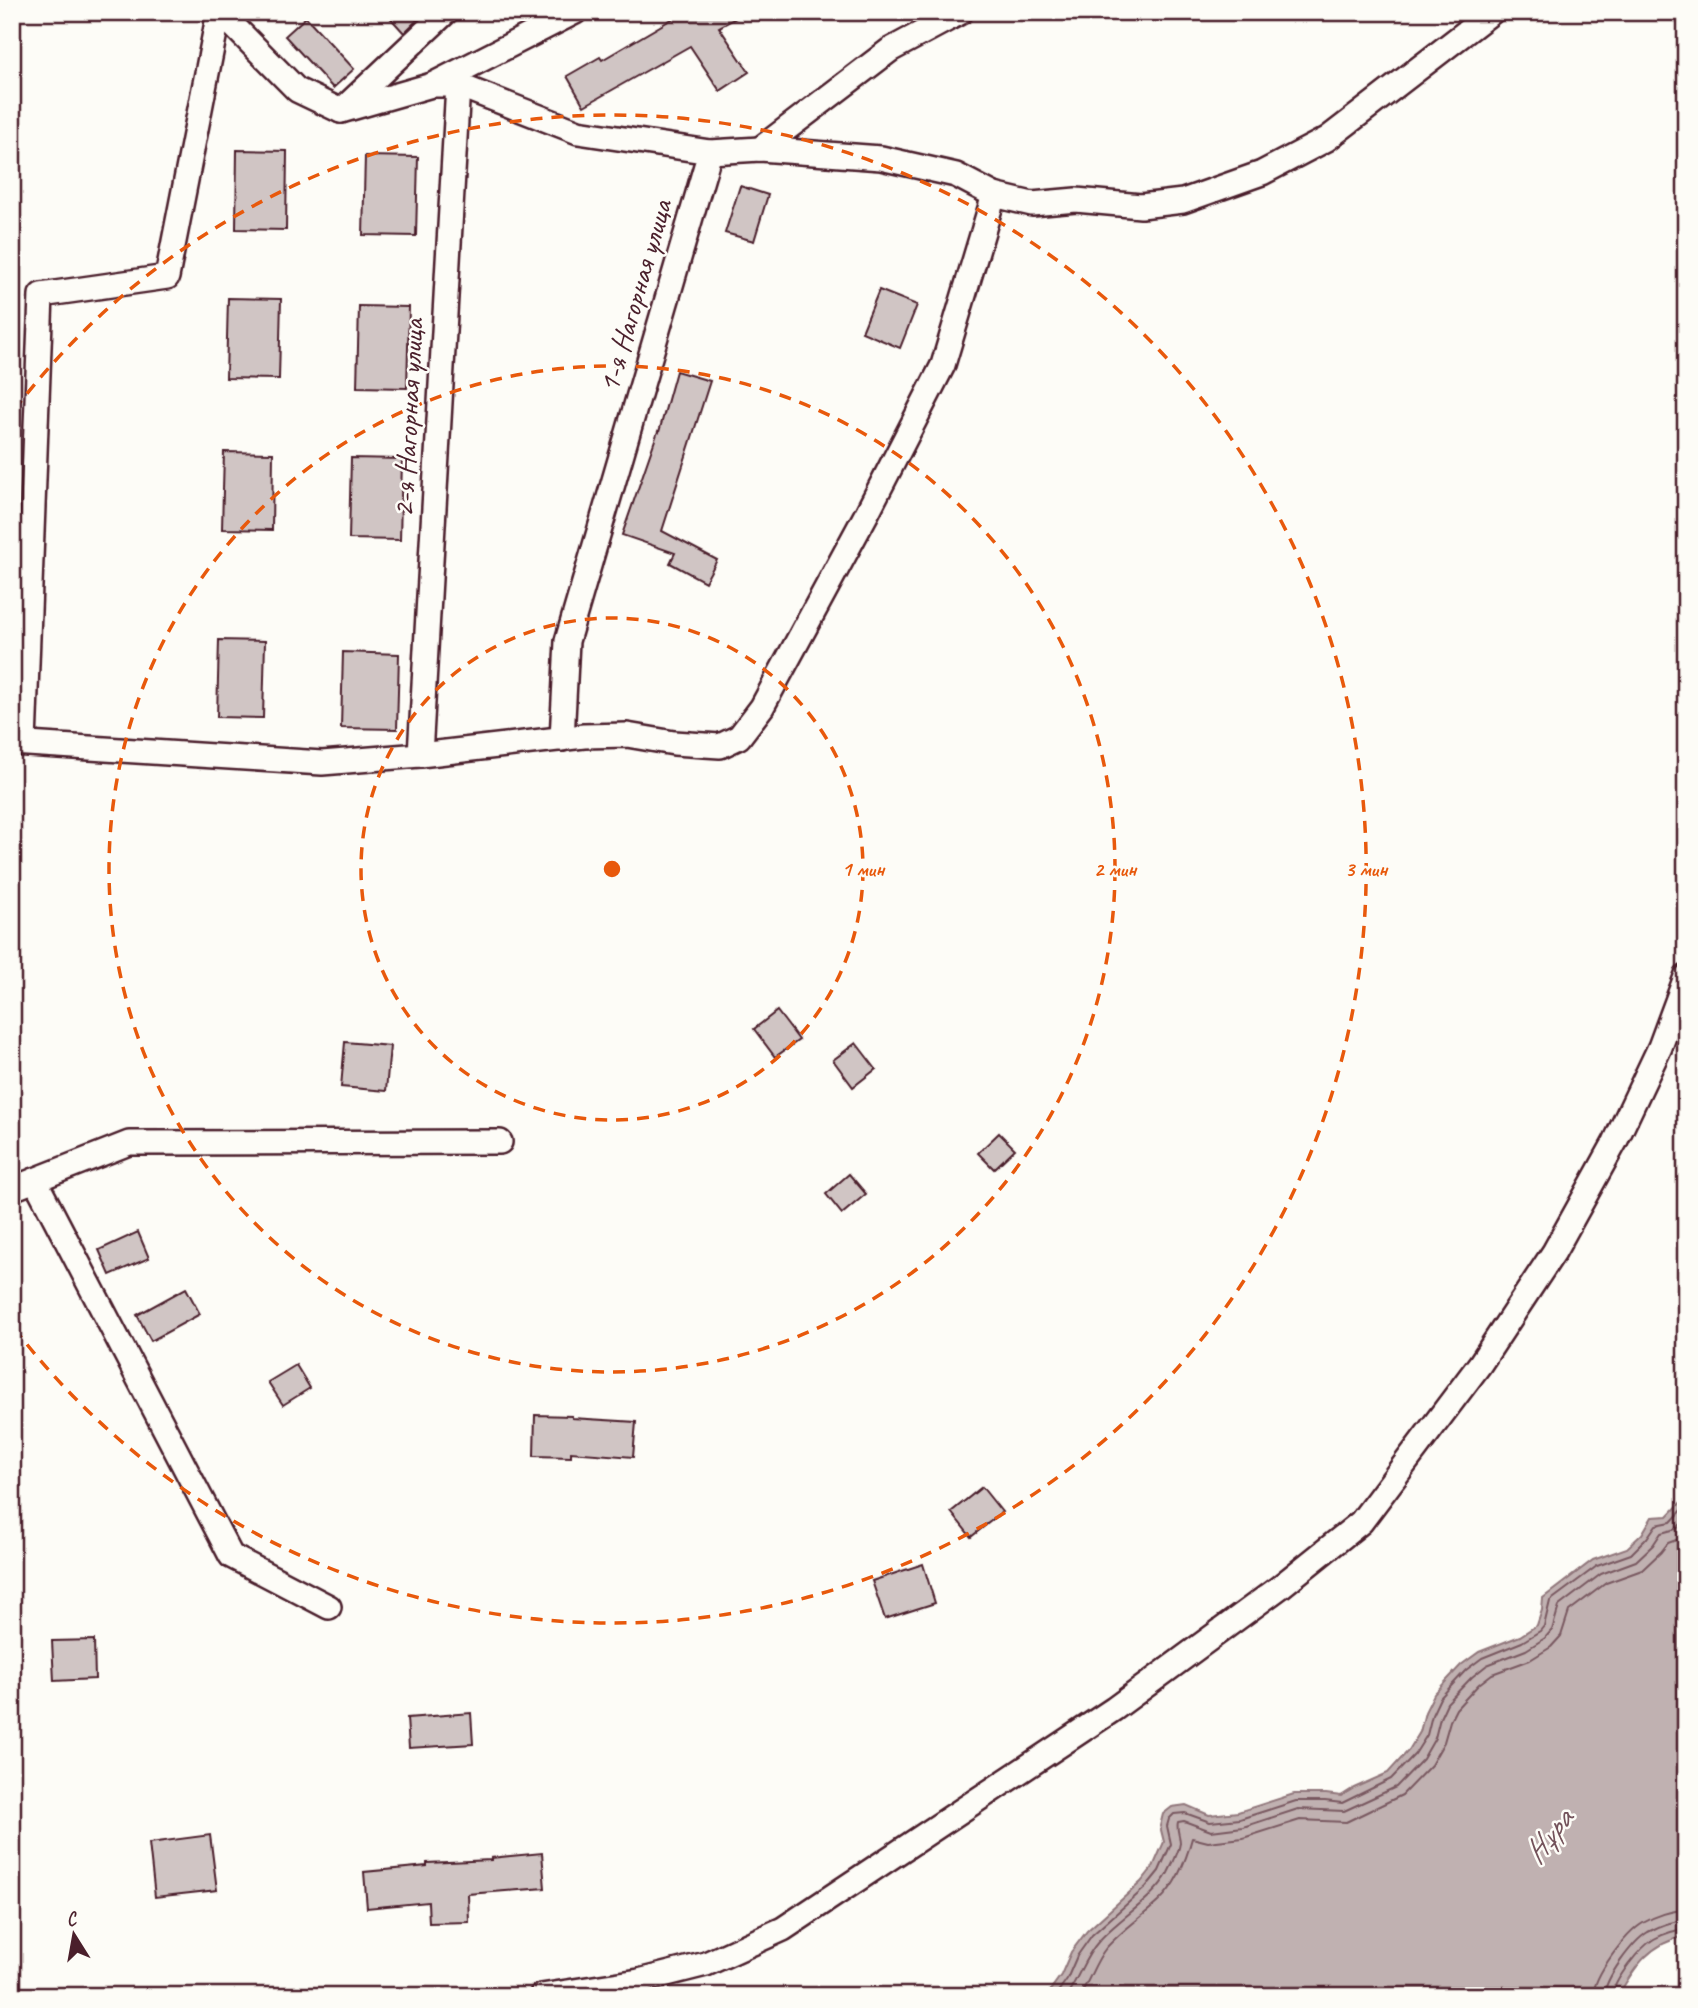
<svg xmlns="http://www.w3.org/2000/svg" width="1698" height="2008" font-family="Caveat,sans-serif">
<rect width="100%" height="100%" fill="#fdfcf7"/>
<filter id="ink" filterUnits="userSpaceOnUse"><feTurbulence type="fractalNoise" baseFrequency=".0143" numOctaves="2"/><feDisplacementMap in="SourceGraphic" scale="14" xChannelSelector="R" yChannelSelector="G"/><feConvolveMatrix kernelMatrix="1 2 1 2 8 2 1 2 1" color-interpolation-filters="sRGB"/></filter>
<g filter="url(#ink)">
<path fill="#c0b1b1" stroke="#91777b" stroke-width="2" d="M1686,1497V1936C1650,1943 1635,1966 1618,1996H1046L1061,1975L1071,1952L1087,1931L1141,1882L1153,1867L1164,1842L1160,1826L1163,1814L1172,1807L1186,1805L1209,1815L1238,1812L1294,1794H1326L1341,1796L1354,1788L1388,1773L1409,1750L1420,1732L1425,1712L1434,1694L1461,1665L1479,1652L1520,1636L1537,1625L1542,1610L1543,1598L1593,1560L1627,1548L1642,1534L1652,1517L1668,1516Z"/>
<g fill="none" stroke-linecap="round" stroke-linejoin="round">
<g stroke="#795961" stroke-width="2">
<polyline points="1055,1996 1067,1979 1077,1956 1092,1935 1146,1887 1159,1871 1171,1844 1167,1826 1169,1819 1174,1814 1185,1813 1210,1822 1240,1819 1296,1801 1325,1801 1342,1803 1391,1779 1415,1754 1427,1735 1432,1715 1440,1698 1466,1670 1482,1658 1522,1642 1540,1631 1544,1626 1550,1601 1597,1566 1631,1554 1647,1538 1656,1525 1671,1522 1686,1506"/>
<path d="M1066,1996C1079,1978 1084,1957 1099,1941C1119,1918 1153,1900 1168,1873C1172,1865 1179,1852 1180,1843C1180,1835 1176,1830 1178,1822L1184,1821L1211,1831L1243,1827L1298,1809L1344,1811L1396,1787L1423,1759L1435,1738L1440,1718L1447,1703L1472,1677L1487,1665L1526,1650L1545,1638L1552,1630L1559,1606L1601,1574L1636,1561L1653,1545L1661,1533L1676,1529L1686,1519"/>
<path d="M1079,1996C1090,1981 1094,1963 1106,1948C1122,1930 1142,1917 1159,1901C1177,1884 1186,1861 1192,1838L1208,1842L1243,1838L1300,1820L1346,1822L1402,1795L1431,1765L1444,1742L1450,1721L1456,1709L1479,1684L1492,1674L1530,1660L1551,1647L1561,1636L1569,1611L1606,1583L1642,1570L1661,1552L1668,1543L1679,1539L1686,1535"/>
<path d="M1593,1996C1594,1975 1625,1934 1643,1923C1655,1916 1672,1910 1686,1910"/>
<path d="M1604,1996C1605,1978 1633,1941 1648,1932C1659,1926 1674,1921 1686,1920"/>
<path d="M1612,1996C1614,1980 1640,1947 1654,1939C1663,1934 1675,1930 1686,1929"/>
</g>
</g>
<g fill="#d0c5c4" stroke="#4a1f2b" stroke-width="2">
<polygon points="385,12 425,12 404,33"/>
<polygon points="684,12 747,12 719,27 749,72 720,91 690,46 584,106 567,76 600,57 602,60"/>
<polygon points="306,17 354,69 333,88 285,36"/>
<polygon points="237,150 287,151 286,230 236,229"/>
<polygon points="365,156 418,157 416,236 363,235"/>
<polygon points="740,186 768,195 754,241 725,233"/>
<polygon points="879,290 917,305 900,348 862,332"/>
<polygon points="228,298 281,299 279,379 226,378"/>
<polygon points="359,306 409,307 407,388 357,387"/>
<polygon points="676,371 710,381 662,531 717,560 705,582 670,563 675,553 622,535 658,431 659,432"/>
<polygon points="224,452 273,453 272,530 222,529"/>
<polygon points="351,458 402,459 400,540 349,539"/>
<polygon points="219,640 265,641 263,718 217,717"/>
<polygon points="343,652 399,654 397,729 341,728"/>
<polygon points="777,1011 799,1040 775,1057 754,1029"/>
<polygon points="345,1042 390,1046 386,1091 341,1087"/>
<polygon points="856,1043 876,1069 853,1087 833,1060"/>
<polygon points="999,1133 1015,1149 994,1169 978,1153"/>
<polygon points="849,1174 866,1194 842,1214 826,1194"/>
<polygon points="138,1232 149,1258 110,1275 99,1250"/>
<polygon points="186,1288 200,1314 151,1341 137,1315"/>
<polygon points="296,1365 310,1388 283,1405 268,1382"/>
<polygon points="535,1415 572,1416 572,1418 636,1422 633,1457 571,1452 571,1457 534,1456"/>
<polygon points="982,1487 1002,1512 971,1537 951,1512"/>
<polygon points="923,1564 935,1603 885,1619 872,1581"/>
<polygon points="94,1640 95,1679 54,1681 52,1641"/>
<polygon points="471,1713 473,1744 409,1748 407,1718"/>
<polygon points="210,1835 217,1890 155,1897 149,1843"/>
<polygon points="542,1853 545,1888 468,1894 469,1922 429,1923 428,1902 367,1908 364,1872 427,1866 427,1863 491,1860 491,1858"/>
</g>
<g fill="none" stroke-linecap="round" stroke-linejoin="round">
<defs>
<g id="minor">
<polyline points="220,12 297,90 341,111"/>
<polyline points="432,85 458,85 578,132 710,152 567,641 562,739"/>
<polyline points="343,109 446,12"/>
<polyline points="341,111 432,85 575,12"/>
<polyline points="760,149 890,50 961,12"/>
<polyline points="710,152 760,149 881,158 956,175 994,195 1032,204 1076,200 1141,206 1183,201 1262,173 1327,139 1492,12"/>
<polyline points="12,743 322,763 420,755 584,736 627,735 674,743 720,746 739,737 762,707 867,513 943,365 994,195"/>
<polyline points="24,743 41,295 167,277 219,12"/>
<polyline points="420,755 458,85"/>
<polyline points="35,1180 231,1556 329,1607"/>
<polyline points="12,1189 129,1143 500,1142"/>
<polyline points="541,1996 639,1981 706,1964 783,1929 1114,1709 1280,1587 1361,1522 1480,1364 1554,1252 1615,1142 1660,1047 1686,977"/>
</g>
</defs>
<use href="#minor" stroke="#4a1f2b" stroke-width="28"/>
<use href="#minor" stroke="#fdfcf7" stroke-width="23"/>
</g>
</g>
<g fill="none" stroke="#e8590c" stroke-width="3.5" stroke-dasharray="12 9">
<circle cx="612" cy="869" r="251"/>
<circle cx="612" cy="869" r="503"/>
<path d="M14 410A754 754 0 1 1 14 1328"/>
</g>
<g text-anchor="middle" dominant-baseline="central" stroke-width="5" stroke-linejoin="round" paint-order="stroke">
<g font-size="30" fill="#4a1f2b" stroke="#fdfcf7">
<text transform="translate(635 296) rotate(-74)">1-я Нагорная улица</text>
<text transform="translate(408 418) rotate(-87)">2-я Нагорная улица</text>
</g>
<g font-size="32" font-style="italic" fill="#73525a" stroke="#fdfcf7">
<text transform="translate(1548 1836) rotate(-52)">Нұра</text>
</g>
</g>
<circle cx="612" cy="869" r="10" fill="#e8590c" stroke="#fdfcf7" stroke-width="3.5"/>
<g font-size="21" text-anchor="middle" font-weight="bold" fill="#e8590c" stroke="#fdfcf7" stroke-width="5" stroke-linejoin="round" paint-order="stroke">
<text x="863" y="876">1 мин</text>
<text x="1115" y="876">2 мин</text>
<text x="1366" y="876">3 мин</text>
</g>
<rect width="1698" height="2008" fill="none" stroke="#fdfcf7" stroke-width="42"/>
<rect x="21" y="21" width="1656" height="1966" fill="none" stroke="#4a1f2b" stroke-width="2.5" filter="url(#ink)"/>
<g transform="translate(74 1935) rotate(349)" stroke="#fdfcf7" stroke-width="5" paint-order="stroke">
<path d="M0-5L12 26L0 18L-12 26Z" fill="#4a1f2b"/>
<text y="-10" font-size="19" font-weight="bold" text-anchor="middle" fill="#4a1f2b">С</text>
</g>
</svg>
